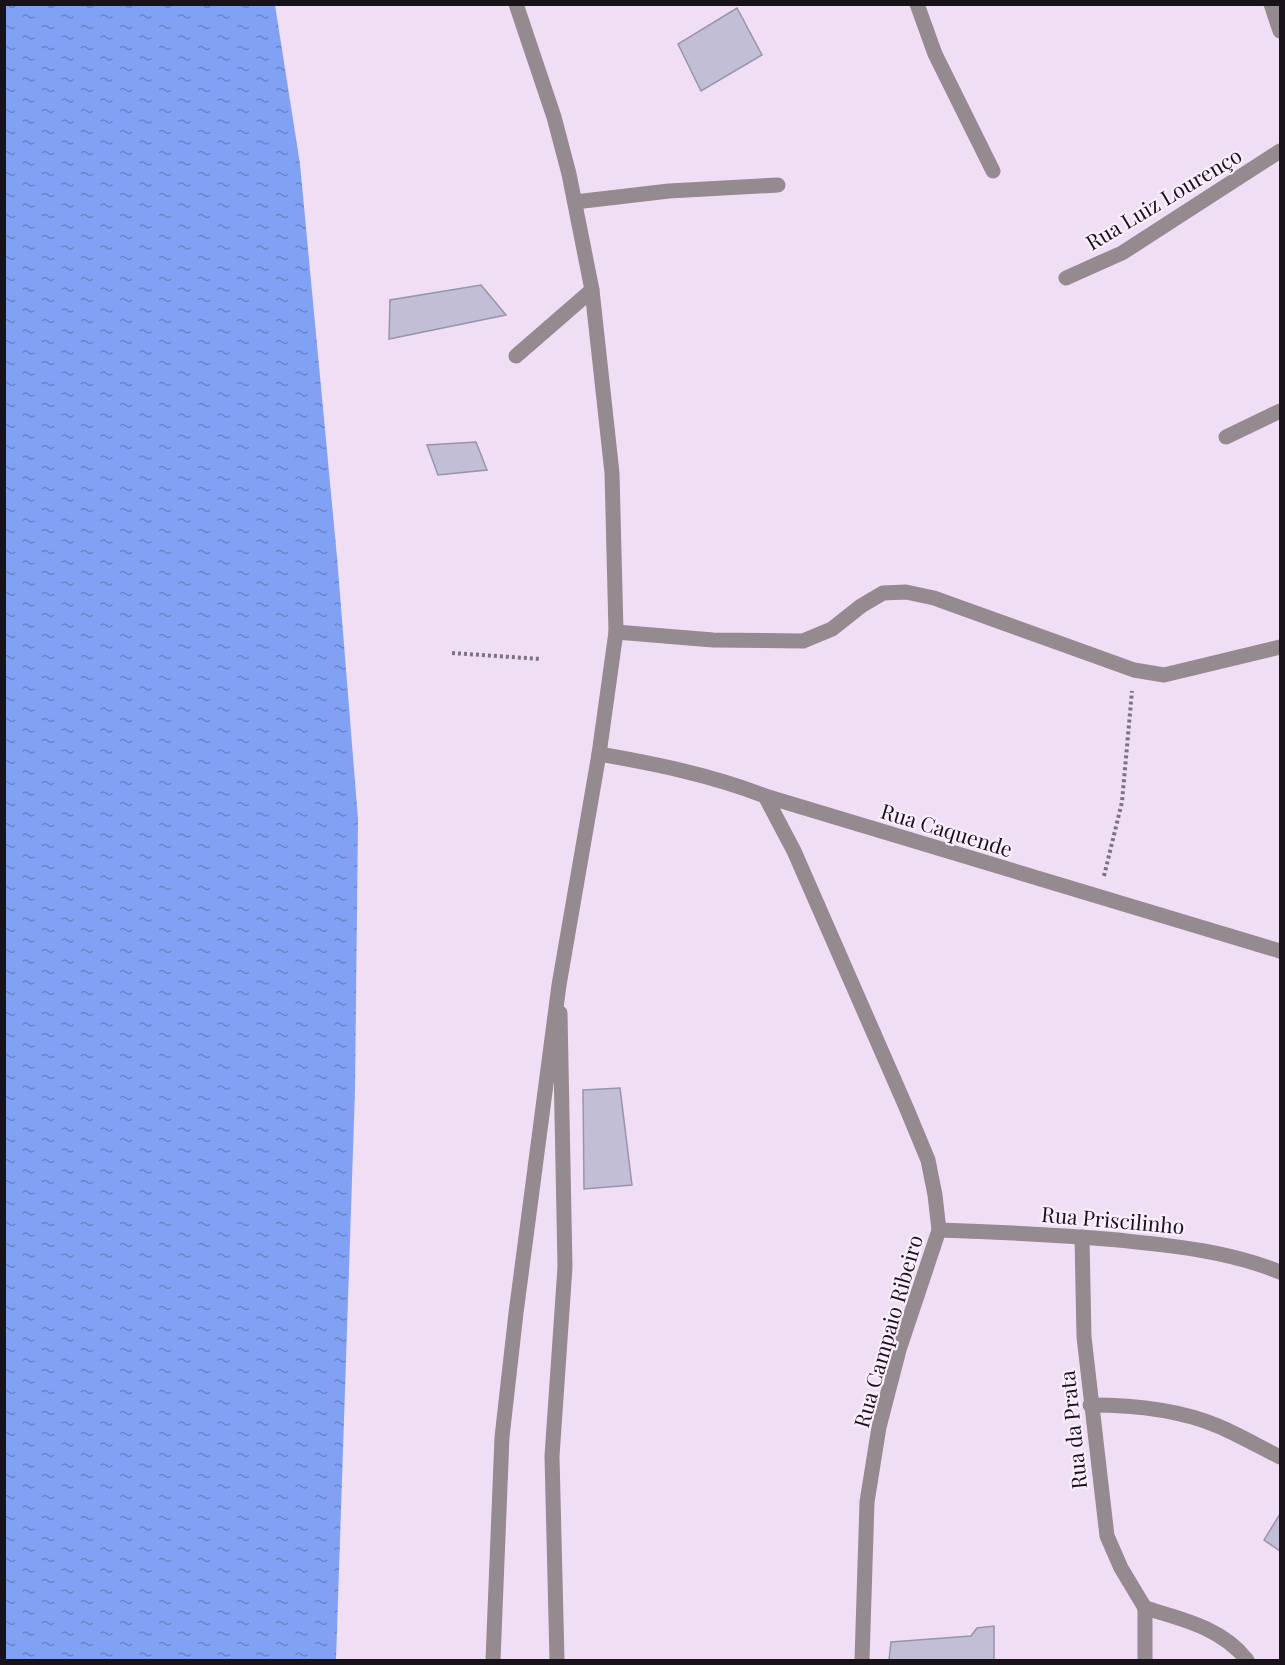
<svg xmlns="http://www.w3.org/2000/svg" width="1285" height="1665" font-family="'Playfair Display',serif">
<defs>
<pattern id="water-ripples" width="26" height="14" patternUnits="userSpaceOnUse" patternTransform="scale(1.5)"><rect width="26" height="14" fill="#81a2f4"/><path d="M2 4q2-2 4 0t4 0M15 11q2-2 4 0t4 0" fill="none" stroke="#6983c5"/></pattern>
</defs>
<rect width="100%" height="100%" fill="#f0dff4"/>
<polygon fill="url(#water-ripples)" points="5,4 275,5 300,164 337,557 358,819 355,1090 336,1660 5,1660"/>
<g fill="#c2bed5" stroke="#9894ab" stroke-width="1.5">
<polygon points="737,8 762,55 701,91 678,44"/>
<polygon points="481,285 506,315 389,339 390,300"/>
<polygon points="476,442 487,470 438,475 427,445"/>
<polygon points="620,1088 632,1185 584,1189 583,1090"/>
<polygon points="1280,1514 1280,1551 1264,1540"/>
<polygon points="994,1626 994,1660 889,1660 891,1642 971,1636 977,1628"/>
</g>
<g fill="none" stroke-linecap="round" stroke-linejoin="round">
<g stroke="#7d727f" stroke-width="4" stroke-dasharray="3 3" stroke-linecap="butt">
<polyline points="452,653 541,659"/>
<polyline points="1104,876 1122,802 1132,691"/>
</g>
<g stroke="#958a8f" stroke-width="15">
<polyline points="575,202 669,191 778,185"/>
<polyline points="516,356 592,290"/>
<path d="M1090,1405C1133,1405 1178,1409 1218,1426C1239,1435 1260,1447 1280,1457"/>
<polyline points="557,1660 552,1456 565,1267 560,1013"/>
</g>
<g stroke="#958a8f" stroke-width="15">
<polyline points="917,4 935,54 993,171"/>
<polyline points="1271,4 1280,31"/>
<polyline points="1066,278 1122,253 1280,151"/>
<polyline points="1226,437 1280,411"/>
<polyline points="616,632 713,640 803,641 832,629 861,606 883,593 906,592 934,598 1134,670 1164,675 1280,647"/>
<path d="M599,754C656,764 711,775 765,796L1280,951"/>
<polyline points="765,796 794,851 906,1107 928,1160 935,1195 939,1230 899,1350 879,1427 867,1502 862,1660"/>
<path d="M939,1230C999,1232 1058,1235 1118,1240C1175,1246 1228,1251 1280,1272"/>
<polyline points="1082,1237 1084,1337 1107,1536 1121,1568 1145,1608"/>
<path d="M1145,1608C1182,1619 1222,1628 1247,1660"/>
<polyline points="1145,1608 1145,1660"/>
<polyline points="493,1660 502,1437 516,1313 559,985 599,754 616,632 612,473 592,290 569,174 554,117 516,4"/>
</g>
</g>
<g text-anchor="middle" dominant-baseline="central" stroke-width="4.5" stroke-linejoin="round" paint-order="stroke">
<g font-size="21" fill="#181219" stroke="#fbeefe">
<text transform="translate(1163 198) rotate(-31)">Rua Luiz Lourenço</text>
<text transform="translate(947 829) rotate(17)">Rua Caquende</text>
<text transform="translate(1113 1219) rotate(5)">Rua Priscilinho</text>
<text transform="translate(887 1331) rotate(-74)">Rua Campaio Ribeiro</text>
<text transform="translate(1072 1430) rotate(-96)">Rua da Prata</text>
</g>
</g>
<rect width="1285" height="1665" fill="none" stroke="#181219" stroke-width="12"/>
</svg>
